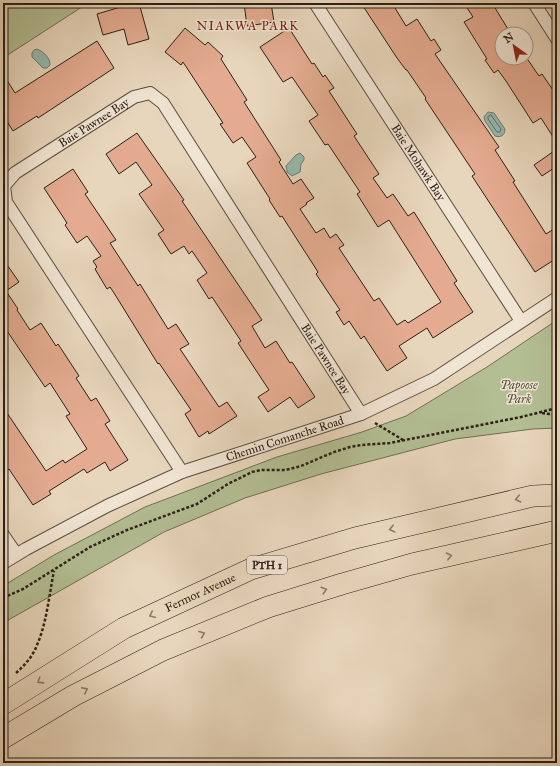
<svg xmlns="http://www.w3.org/2000/svg" width="560" height="766" font-family="'IM FELL Great Primer',serif">
<rect width="100%" height="100%" fill="#e8d6bc"/>
<filter id="stains"><feTurbulence type="fractalNoise" baseFrequency=".005" numOctaves="4"/><feColorMatrix values="0 0 0 0 .2 0 0 0 0 .09 0 0 0 0 .02 0 0 0 .5 -.17"/></filter>
<radialGradient id="worn" r=".72"><stop offset=".6" stop-color="#630" stop-opacity="0"/><stop offset="1" stop-color="#630" stop-opacity=".3"/></radialGradient>
<g fill="#b3be93" stroke="#6f6f55">
<polygon points="3,3 88,3 3,58"/>
<polygon points="557,320 557,428 533,429 455,439 321,474 245,498 164,532 3,623 3,586 54,555 145,507 277,457 362,432 406,416 487,367"/>
</g>
<g fill="#97b9b0" stroke="#6c7c73">
<path d="M37,49C43,51 51,59 50,65L47,68H43L32,57V53L34,50Z"/>
<path d="M488,112L494,113L505,129C505,135 501,138 495,136L485,121L484,117Z"/>
<polygon points="300,153 304,157 304,160 301,164 300,172 292,176 287,172 286,166 296,155"/>
</g>
<g fill="none" stroke-linecap="round" stroke-linejoin="round">
<polygon stroke="#616c64" stroke-width="1" points="491,115 501,129 500,132 497,132 488,119 488,117"/>
</g>
<g fill="#e4ab90" stroke="#2b2017">
<polygon points="134,3 139,3 149,39 128,45 124,29 103,35 97,14"/>
<polygon points="244,3 271,3 274,22 247,26"/>
<polygon points="361,3 392,3 406,26 417,19 431,41 434,39 441,50 435,54 499,147 495,150 515,181 513,182 546,234 557,227 557,258 535,272 472,176 475,174 425,99 426,98 407,70 406,70 397,58"/>
<polygon points="464,3 492,3 511,34 502,34 502,58 526,57 539,76 542,74 557,96 557,143 541,118 533,123 506,81 498,70 494,73 485,60 487,59 464,22 473,17"/>
<polygon points="185,28 205,45 208,42 223,56 221,59 247,100 244,102 281,160 279,162 293,184 301,179 314,198 306,203 307,204 300,209 316,233 324,228 330,238 336,234 344,245 339,248 374,301 379,298 397,325 405,320 408,323 441,302 389,220 378,227 357,194 360,192 328,144 325,145 309,121 318,115 292,77 283,82 260,47 289,28 312,64 314,63 323,77 325,75 334,88 329,91 357,134 354,136 379,174 373,178 387,198 393,194 408,216 414,212 457,281 454,283 473,312 433,338 427,328 399,346 407,358 387,371 364,336 361,339 349,321 344,325 336,312 340,310 316,274 318,272 282,216 280,217 269,200 270,199 247,163 256,157 242,137 233,143 220,124 223,123 183,62 181,65 165,52"/>
<polygon points="97,41 114,68 38,118 37,116 13,131 3,115 3,74 15,93"/>
<polygon points="137,133 184,200 182,201 262,320 252,326 265,348 276,341 290,363 292,362 315,397 298,408 290,397 268,412 258,397 269,390 238,343 241,341 212,297 209,299 197,280 207,273 192,251 189,254 184,246 171,254 158,234 164,230 139,194 152,185 136,162 119,174 106,154"/>
<polygon points="557,149 557,166 542,176 534,165"/>
<polygon points="73,169 88,192 85,194 116,240 110,243 138,286 140,284 168,329 176,324 189,344 180,349 219,407 227,402 237,416 209,434 208,431 199,437 185,414 191,410 159,363 158,364 114,293 110,287 107,289 95,269 97,267 93,261 101,256 87,236 77,243 65,225 67,223 44,188"/>
<polygon points="3,259 19,282 6,291 18,309 17,310 30,330 41,323 56,346 58,344 79,376 76,378 91,401 96,398 110,421 105,424 128,460 110,471 105,462 87,473 84,469 49,491 51,494 33,505 9,469 3,473 3,407 46,471 63,460 65,463 87,449 66,416 70,414 50,383 45,387 3,325"/>
</g>
<g fill="none" stroke-linecap="round" stroke-linejoin="round">
<defs>
<g id="minor">
<path id="s1" d="M315,3L521,321"/>
<polyline points="534,3 557,39"/>
<path id="s2" d="M182,472L6,202L4,186L15,173L134,97L150,93L163,103L361,414"/>
<polyline points="3,535 16,554"/>
<path id="s3" d="M3,563L26,549L107,506L182,472L361,414L434,379L557,298"/>
</g>
<g id="trunk">
<path id="s4" d="M3,704L124,628L251,569L355,538L533,496L557,495"/>
<polyline points="3,738 73,696 163,650 268,607 342,584 412,564 557,531"/>
</g>
</defs>
<use href="#minor" stroke="#5a4e40" stroke-width="14"/>
<use href="#trunk" stroke="#2b2017" stroke-width="22"/>
<g stroke="#2b2017" stroke-width="2.5" stroke-dasharray="3 2" stroke-linecap="butt">
<polyline points="542,413 557,415"/>
<polyline points="375,423 403,440"/>
<polyline points="3,598 23,589 90,547 127,530 197,504 228,484 252,472 261,470 286,470 301,466 334,452 350,447 361,445 390,443 521,417 557,408"/>
<path d="M16,673C25,665 33,656 37,645C47,622 49,595 54,571"/>
</g>
<use href="#minor" stroke="#f0e4d3" stroke-width="12"/>
<use href="#trunk" stroke="#e8d6bc" stroke-width="21"/>
</g>
<defs><path id="oneway-chevron" d="M-2-3.5L2.5 0L-2 3.5" fill="none" stroke-width="1.6" stroke-linecap="round" stroke-linejoin="round"/></defs>
<g stroke="#8a7b6a">
<use href="#oneway-chevron" transform="translate(518 499) rotate(167)"/>
<use href="#oneway-chevron" transform="translate(392 529) rotate(167)"/>
<use href="#oneway-chevron" transform="translate(449 556) rotate(-13)"/>
<use href="#oneway-chevron" transform="translate(324 590) rotate(-17)"/>
<use href="#oneway-chevron" transform="translate(152 615) rotate(155)"/>
<use href="#oneway-chevron" transform="translate(202 634) rotate(-22)"/>
<use href="#oneway-chevron" transform="translate(40 681) rotate(148)"/>
<use href="#oneway-chevron" transform="translate(85 690) rotate(-27)"/>
</g>
<g text-anchor="middle" dominant-baseline="central" stroke-width="3" stroke-linejoin="round" paint-order="stroke">
<rect fill="#f0e4d3" stroke="#665b4f" stroke-width="1" x="247" y="556" width="40" height="18" rx="3"/>
<g font-size="11" font-weight="bold" fill="#2b2017">
<text x="267" y="565">PTH 1</text>
</g>
<g font-size="12" fill="#2b2017" stroke="#f0e4d3">
<text stroke="none"><textPath href="#s2" startOffset="449">Baie Pawnee Bay</textPath></text>
<text stroke="none"><textPath href="#s1" startOffset="190">Baie Mohawk Bay</textPath></text>
<text stroke="none"><textPath href="#s2" startOffset="833">Baie Pawnee Bay</textPath></text>
<text stroke="none"><textPath href="#s3" startOffset="309">Chemin Comanche Road</textPath></text>
<text stroke="none"><textPath href="#s4" startOffset="227">Fermor Avenue</textPath></text>
</g>
<g font-size="12" font-style="italic" fill="#544f3c" stroke="#f0e4d3">
<text x="519" y="385">Papoose<tspan x="519" dy="14">Park</tspan></text>
</g>
<g font-size="13" letter-spacing="1" fill="#7a1f14" stroke="#f0e4d3">
<text x="248" y="26">NIAKWA PARK</text>
</g>
</g>
<rect width="560" height="766" fill="none" stroke="#e8d6bc" stroke-width="16"/>
<rect x="4" y="4" width="552" height="758" fill="none" stroke="#2b2017" stroke-width="2"/>
<rect x="8" y="8" width="544" height="750" fill="none" stroke="#2b2017"/>
<g transform="translate(514 46) rotate(327)"><circle r="19" fill="#f0e4d3" stroke="#a19688"/>
<path d="M0-3L7 15L0 10L-7 15Z" fill="#8f2418"/>
<text y="-6" font-size="11" font-weight="bold" text-anchor="middle" fill="#2b2017">N</text>
</g>
<rect width="100%" height="100%" filter="url(#stains)"/>
<rect width="100%" height="100%" fill="url(#worn)"/>
</svg>
